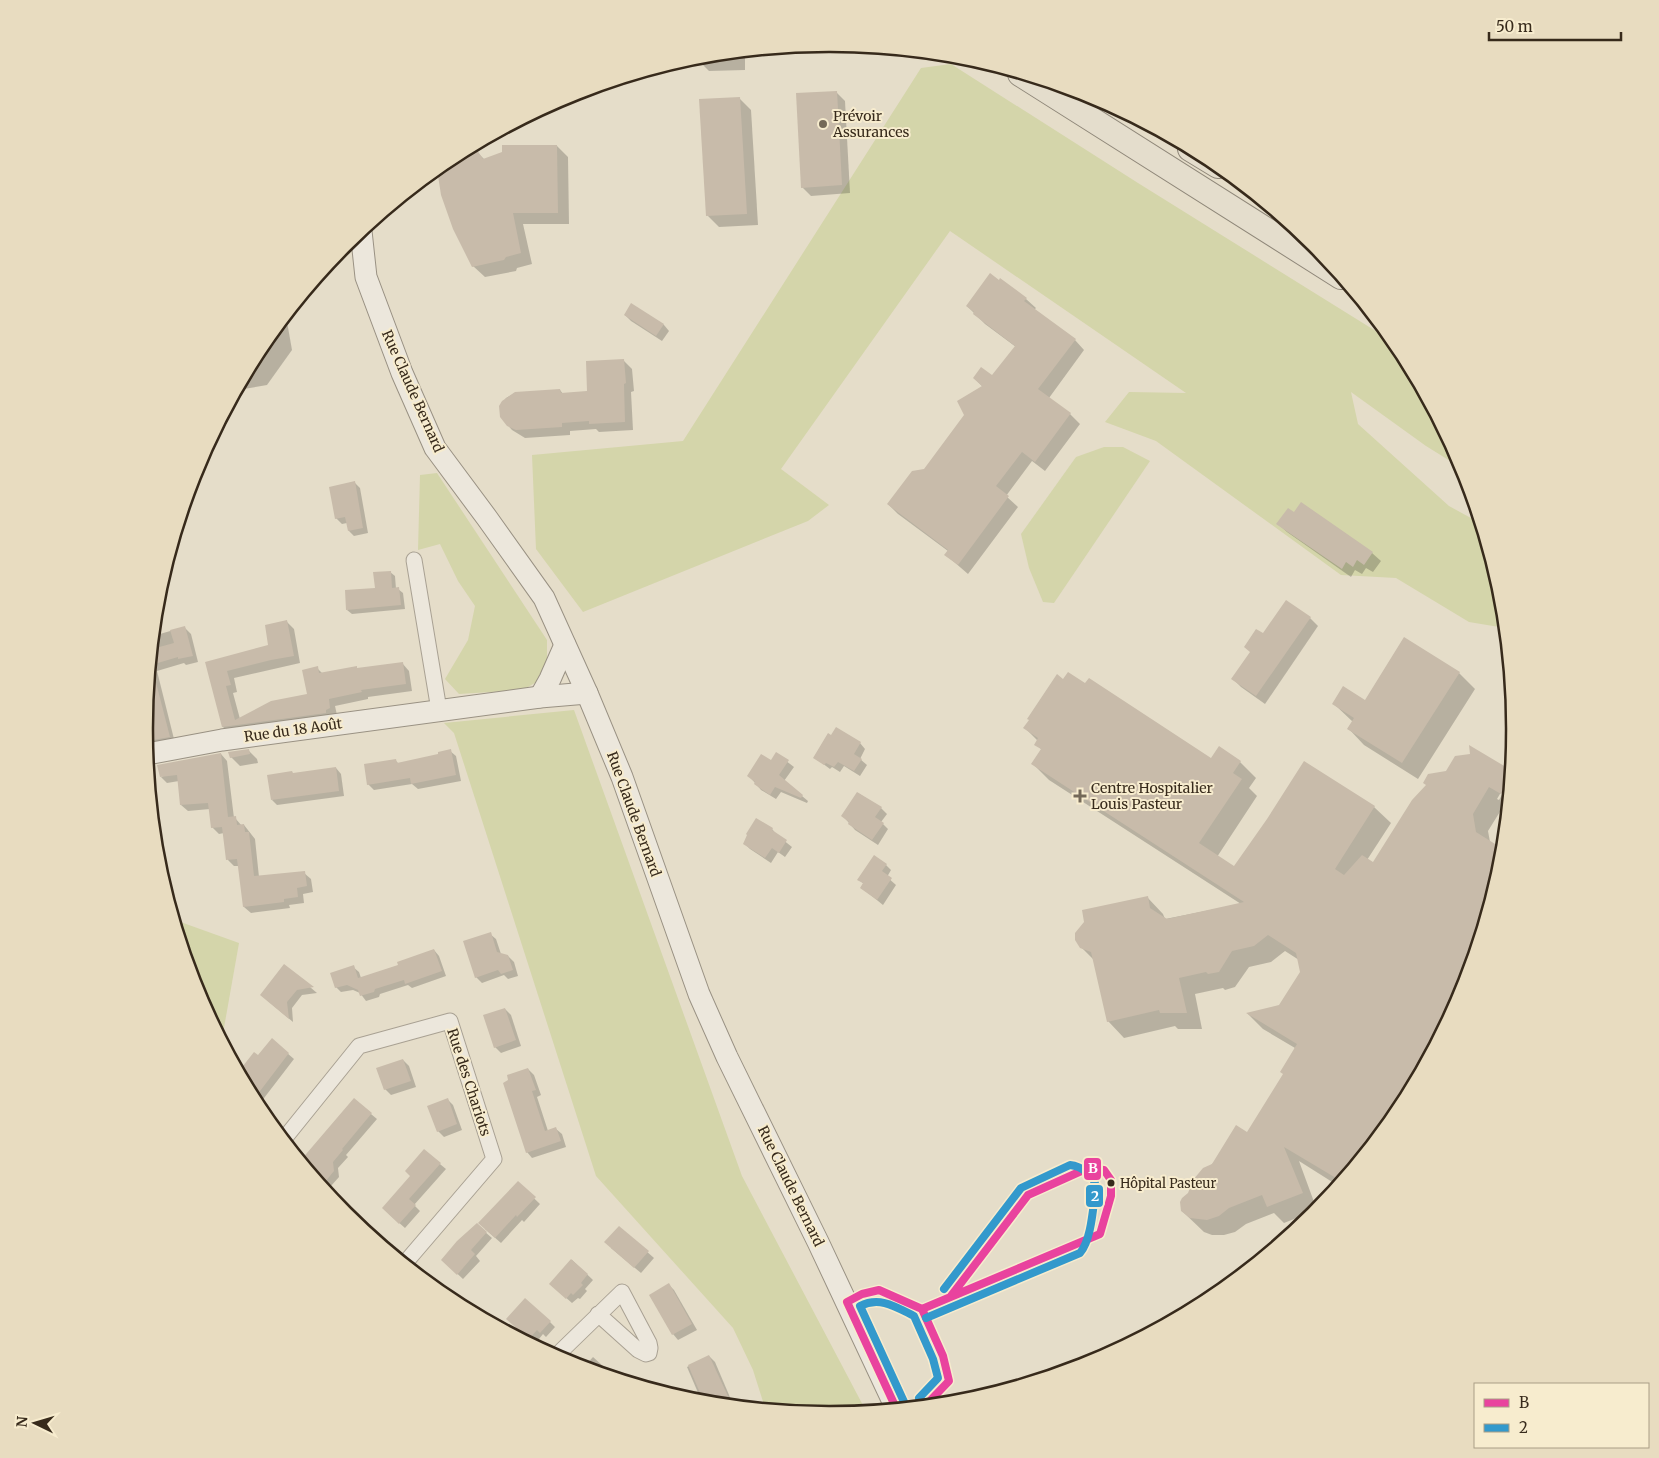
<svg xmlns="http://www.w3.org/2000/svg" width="1659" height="1458" font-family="Merriweather,serif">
<rect width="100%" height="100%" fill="#e5ddc9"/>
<g fill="#d4d5aa">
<polygon points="951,64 1138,183 1395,343 1399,349 1463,469 1426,446 1351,392 1358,424 1449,506 1480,523 1502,596 1505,628 1469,622 1396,578 1341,575 1156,441 1105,422 1129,392 1186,393 950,231 781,469 829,505 808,521 583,612 536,549 532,455 683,441 921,68"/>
<polygon points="1104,447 1123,447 1150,461 1054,603 1043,602 1029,568 1021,534 1076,457"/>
<polygon points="437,473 547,640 547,666 538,681 523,690 459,694 445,679 468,640 475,606 458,581 440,544 418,550 420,475"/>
<polygon points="574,710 742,1176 866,1411 829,1414 765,1408 753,1370 733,1328 596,1176 454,733 444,723"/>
<polygon points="175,920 239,943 222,1039 196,991"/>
</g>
<g fill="#0003">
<polygon points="745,52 745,70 709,71 700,62 700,56"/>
<polygon points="836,92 845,101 850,193 811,196 802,187"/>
<polygon points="739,98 751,110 758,225 719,227 708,216"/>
<polygon points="557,146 568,157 569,224 523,224 532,264 517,268 516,271 485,277 473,266 477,152 485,160"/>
<polygon points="1026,299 1036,308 1034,310 1075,340 1084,350 1049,398 1070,414 1080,424 1045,471 1032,461 1006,496 1018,507 968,574 946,555 948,551 898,514 888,504 925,470 965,415 983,387 974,378 992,377 1016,347 985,324 967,306"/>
<polygon points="632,305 664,325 669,331 662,341 631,321 625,315"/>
<polygon points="286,316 292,350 267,385 238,390 260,348"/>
<polygon points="624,361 632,369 634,391 631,392 633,430 599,432 596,429 570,431 570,435 525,438 512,430 504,421 501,406 506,398 515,393 560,390 563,394 588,392"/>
<polygon points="355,483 360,488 368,533 354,536 349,531 347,523 342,524 336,518"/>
<polygon points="1278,524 1372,553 1381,561 1373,572 1366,568 1362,574 1355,570 1351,577 1287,532"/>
<polygon points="390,572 395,576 396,589 398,589 403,593 405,609 352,614 347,610 376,589"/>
<polygon points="1310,618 1318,626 1265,704 1241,687 1233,679 1263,635"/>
<polygon points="287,622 294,629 300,663 234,678 237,692 233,693 240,719 308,695 317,668 323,674 402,663 409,671 412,691 368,697 368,699 335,706 337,715 230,734 223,727 207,663 270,646"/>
<polygon points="184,627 191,634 198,662 186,665 184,663 157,671 175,743 146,748 144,729 153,636"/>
<polygon points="1459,673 1475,689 1418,779 1364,745 1348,728 1353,722 1334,704 1366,701"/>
<polygon points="1025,728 1211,760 1240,762 1256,778 1249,788 1257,796 1217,857 1234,867 1374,807 1391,823 1367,860 1374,864 1413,800 1510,777 1497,799 1499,800 1509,783 1507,803 1506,802 1488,831 1490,842 1502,863 1462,991 1399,1110 1337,1185 1299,1161 1317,1210 1284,1223 1274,1213 1246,1224 1235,1232 1224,1235 1212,1235 1204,1232 1182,1211 1189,1194 1212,1164 1247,1134 1284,1074 1295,1048 1263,1029 1248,1014 1280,1006 1301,972 1299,960 1285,951 1271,962 1249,967 1235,987 1225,990 1223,988 1195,994 1202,1029 1178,1029 1175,1026 1124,1038 1108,1021 1094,960 1081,947 1147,897 1163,914 1165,919 1241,904 1049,780 1033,764 1042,750 1036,744 1038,741"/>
<polygon points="832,736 860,743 865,749 860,759 867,765 860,776 844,766 840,772 832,767 830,769 814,757"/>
<polygon points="248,750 257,759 258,763 240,766 231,757"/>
<polygon points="450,751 456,756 461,781 418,789 412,784 374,790 368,784 395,760 399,764 439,755"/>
<polygon points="221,754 227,761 234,818 235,818 242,826 244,825 255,839 259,877 304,873 311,879 313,892 303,894 304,903 289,905 290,908 251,913 244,907 239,866 234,866 228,860 224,833 219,834 212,827 210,809 188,811 181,805 179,781 167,783 161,777"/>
<polygon points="777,754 794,767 784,781 808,801 807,803 781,792 776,799 761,790 749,776 772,762"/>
<polygon points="336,768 341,774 344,796 277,805 272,800 294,774"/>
<polygon points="858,793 881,808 887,814 881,822 888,829 878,845 855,830 843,816"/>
<polygon points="772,829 777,835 792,847 785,857 778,852 771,863 750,849 745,844"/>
<polygon points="886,865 891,870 887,877 896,885 883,905 862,888 864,884 859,880"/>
<polygon points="490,934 496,939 501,954 508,956 514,962 518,976 508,979 504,975 482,983 476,977"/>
<polygon points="434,950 439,956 446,976 412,988 408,985 380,994 379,997 366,1001 360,993 353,990 341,992 336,987 353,967 359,972 361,978 400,965"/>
<polygon points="284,965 317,993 302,995 292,1008 293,1022 267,1000"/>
<polygon points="505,1009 511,1015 521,1046 501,1053 495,1047"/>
<polygon points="272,1040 294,1059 261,1102 272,1112 267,1118 260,1109 246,1085 258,1057"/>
<polygon points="403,1060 409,1066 416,1087 391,1095 385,1089"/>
<polygon points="528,1069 534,1075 541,1095 537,1097 548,1131 556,1129 562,1134 566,1147 532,1158 527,1152"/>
<polygon points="354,1100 377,1119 346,1155 348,1157 338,1168 339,1177 331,1186 302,1161"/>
<polygon points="448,1100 453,1105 462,1130 444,1137 438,1131"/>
<polygon points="424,1151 446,1169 414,1205 420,1211 405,1228 389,1214 412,1177"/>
<polygon points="518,1183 540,1204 524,1222 522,1220 501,1243 485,1229"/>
<polygon points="477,1225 492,1238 476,1256 480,1261 463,1279 448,1265"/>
<polygon points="619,1227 654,1258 641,1273 611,1248"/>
<polygon points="572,1260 593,1280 585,1289 587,1291 580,1299 578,1298 572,1303 556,1289"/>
<polygon points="669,1285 674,1290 697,1330 678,1340 673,1334"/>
<polygon points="550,1322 555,1327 546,1337 543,1334 535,1344 514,1325"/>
<polygon points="709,1356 715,1362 732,1402 726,1404 702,1402 687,1367"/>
<polygon points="593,1357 614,1376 584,1367"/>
</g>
<g fill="#c8bbaa">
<polygon points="837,91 842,185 801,188 796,93"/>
<polygon points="740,97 747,214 706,216 699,99"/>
<polygon points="502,145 557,145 558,213 513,213 521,253 506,257 504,260 472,267 453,229 441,195 437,169 449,159 460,153 477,150 483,159 502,152"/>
<polygon points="990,273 999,280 1000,278 1027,298 1024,301 1076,339 1038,389 1071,413 1035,462 1022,452 996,486 1009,496 958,565 944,555 948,550 887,504 912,471 924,469 964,415 957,401 982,386 973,378 981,367 992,375 1015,346 973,314 974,312 966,306"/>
<polygon points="631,303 664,324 656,336 624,315"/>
<polygon points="624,359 626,383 624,384 625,422 589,424 589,421 562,423 562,427 516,430 507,426 500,417 499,406 502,401 515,392 560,389 561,393 587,391 586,361"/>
<polygon points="355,481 363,528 348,531 345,517 335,519 329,487"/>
<polygon points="1301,502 1373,552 1364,565 1357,560 1353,567 1346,562 1342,569 1276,524 1288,508 1294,512"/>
<polygon points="391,571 392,588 399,587 401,605 346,610 345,590 375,588 373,572"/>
<polygon points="1286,600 1311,617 1256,696 1231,679 1250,652 1244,647 1256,629 1263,633"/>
<polygon points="287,620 294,656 271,660 227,671 231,685 226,686 235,720 271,701 307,694 302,670 318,666 319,673 357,666 357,668 403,662 406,684 361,690 362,692 329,699 330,708 326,710 326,713 222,727 205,662 268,645 265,625"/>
<polygon points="185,626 193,656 178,659 178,657 151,665 152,649 174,643 170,630"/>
<polygon points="1404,637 1460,672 1402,763 1347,729 1354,718 1332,704 1343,686 1365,700"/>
<polygon points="150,667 152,667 170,737 153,740 146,714"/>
<polygon points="1068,672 1085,683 1089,678 1211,758 1219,746 1241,761 1233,773 1242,779 1199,843 1234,866 1267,819 1304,761 1375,806 1335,869 1344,875 1362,855 1373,862 1412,800 1426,785 1423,783 1428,774 1446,771 1455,756 1470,754 1469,745 1511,770 1510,780 1501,794 1489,787 1473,814 1476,832 1503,849 1502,863 1462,992 1399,1110 1341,1181 1284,1147 1303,1193 1267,1207 1262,1195 1229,1208 1219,1216 1207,1220 1190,1218 1181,1211 1180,1202 1182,1198 1188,1193 1193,1180 1203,1168 1212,1164 1236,1125 1247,1132 1283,1074 1280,1072 1297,1044 1246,1013 1279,1005 1300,972 1296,953 1268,935 1254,946 1232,951 1219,972 1208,974 1206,972 1179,978 1187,1013 1160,1013 1159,1010 1107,1022 1091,952 1080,948 1075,940 1075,933 1084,922 1082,910 1148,896 1150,908 1167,919 1244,902 1031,764 1041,749 1034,745 1038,738 1023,728 1029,720 1027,719 1057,674 1063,679"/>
<polygon points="836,727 861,742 854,754 862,759 854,771 838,762 834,767 826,763 824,765 813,758 828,733 831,735"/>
<polygon points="249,749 250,754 230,758 228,752"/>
<polygon points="451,749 456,775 411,784 410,778 367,785 364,764 396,759 397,763 438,754 438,752"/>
<polygon points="776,752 789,760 779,775 803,795 801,798 775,787 770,795 754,784 755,782 747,776 761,754 771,760"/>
<polygon points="221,753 228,817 236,816 237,825 244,824 245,832 249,832 254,876 305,871 307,886 297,888 298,897 284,899 284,902 243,907 237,859 226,860 222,827 211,828 208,803 180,805 177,775 160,777 157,765"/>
<polygon points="336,767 339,791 271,800 267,775 292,771 293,773"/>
<polygon points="857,792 882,807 875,817 884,823 872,840 848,824 849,822 841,816"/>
<polygon points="756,818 773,828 772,830 787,840 779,853 772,848 765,858 743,844 747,835 746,834"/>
<polygon points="874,855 887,864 882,871 892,878 877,900 860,888 863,883 857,880"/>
<polygon points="491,932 497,952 508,955 513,970 501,974 498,970 475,978 463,941"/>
<polygon points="434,949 442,971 405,984 404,980 375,989 374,992 360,996 358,990 347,985 335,988 330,973 354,965 358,978 398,965 397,962"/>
<polygon points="284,964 314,987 297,990 287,1002 289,1019 260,995"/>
<polygon points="505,1008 516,1040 494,1048 483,1015"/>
<polygon points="272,1038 289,1053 254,1099 239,1071 254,1052 258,1055"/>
<polygon points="403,1059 411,1081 384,1090 376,1068"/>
<polygon points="528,1068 536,1090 532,1091 545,1131 556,1127 561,1141 526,1153 503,1083 508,1080 507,1075"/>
<polygon points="354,1098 372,1113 342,1149 343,1150 333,1162 334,1171 325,1182 307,1167 301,1160"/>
<polygon points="448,1098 457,1124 437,1132 427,1106"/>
<polygon points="424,1149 441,1163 409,1199 416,1205 399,1224 382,1208 410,1176 405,1171"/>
<polygon points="518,1181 536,1197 517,1217 516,1215 495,1238 478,1223"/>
<polygon points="477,1223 487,1232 471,1250 475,1254 457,1275 441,1260 457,1241"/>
<polygon points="619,1226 649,1251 634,1268 604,1242"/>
<polygon points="571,1259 588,1274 581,1283 583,1285 573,1295 571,1293 566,1299 549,1284"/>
<polygon points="669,1283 692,1324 672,1335 649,1295"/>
<polygon points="525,1298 551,1321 540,1333 537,1330 529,1339 506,1319"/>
<polygon points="709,1355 732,1405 704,1402 688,1365"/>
</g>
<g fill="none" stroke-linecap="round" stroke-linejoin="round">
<defs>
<g id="street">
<polyline points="414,560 439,710"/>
<polyline points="284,1139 359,1046 450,1021 494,1159 405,1263"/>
<polyline points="556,1356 622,1292 649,1343 650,1348 649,1353 646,1354 638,1350 598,1314"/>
</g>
<g id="secondary">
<polyline points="361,231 366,277 402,373 435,448 487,518 544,598 587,693 622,777 699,994 727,1057 818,1242 896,1408"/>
<polyline points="540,697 550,679 565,645"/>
<polyline points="147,754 222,740 540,697 587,693"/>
</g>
<g id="primary">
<polyline points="1020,74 1341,277"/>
<polyline points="1190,149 1218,166"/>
</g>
</defs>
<use href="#street" stroke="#a9a193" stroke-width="17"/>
<use href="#secondary" stroke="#999183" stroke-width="23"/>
<use href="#primary" stroke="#8f8779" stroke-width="26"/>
<use href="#street" stroke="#ece7dc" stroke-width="15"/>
<use href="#secondary" stroke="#ece7dc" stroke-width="21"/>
<use href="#primary" stroke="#e4ddcc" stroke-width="24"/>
<defs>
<g id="bus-1">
<polyline points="922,1309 1100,1234 1111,1196 1111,1180 1104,1170 1088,1168 1028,1195 951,1296"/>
<polyline points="896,1408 847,1302 862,1294 879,1290 922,1309 943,1356 949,1381 926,1405"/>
</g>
<g id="bus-2">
<path d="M926,1318L1080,1253C1092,1239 1093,1205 1096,1187C1094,1175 1081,1166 1070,1165L1021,1188L944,1289"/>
<path d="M905,1404L860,1306C880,1296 896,1307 914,1316L933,1359L938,1378L919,1398"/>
</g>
</defs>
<use href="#bus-1" stroke="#f7ecce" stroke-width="11"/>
<use href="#bus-2" stroke="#f7ecce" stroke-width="11"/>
<use href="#bus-1" stroke="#e9439e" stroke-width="8"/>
<use href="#bus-2" stroke="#39c" stroke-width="8"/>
</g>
<g fill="#746958" stroke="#f7ecce" stroke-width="2">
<circle cx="823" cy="124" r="5"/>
<path d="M1077.5 788.5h5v5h5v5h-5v5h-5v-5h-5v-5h5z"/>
</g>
<circle fill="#372a1b" stroke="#f7ecce" stroke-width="2" cx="1111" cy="1183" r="4.5"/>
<g text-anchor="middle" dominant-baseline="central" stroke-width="4" stroke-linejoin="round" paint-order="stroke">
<g font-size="13" fill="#372a1b" stroke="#f7ecce" text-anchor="start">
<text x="1120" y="1183">Hôpital Pasteur</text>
</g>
<g font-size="14" fill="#372a1b" stroke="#f7ecce" text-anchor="start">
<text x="833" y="116">Prévoir<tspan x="833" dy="16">Assurances</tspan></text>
<text x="1091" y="788">Centre Hospitalier<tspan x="1091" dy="16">Louis Pasteur</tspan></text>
</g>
<g font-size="14" fill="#372a1b" stroke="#f7ecce">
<text transform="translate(413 391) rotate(66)">Rue Claude Bernard</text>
<text transform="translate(293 730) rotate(-8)">Rue du 18 Août</text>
<text transform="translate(634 814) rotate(70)">Rue Claude Bernard</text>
<text transform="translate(469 1082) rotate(72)">Rue des Chariots</text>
<text transform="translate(791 1186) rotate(64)">Rue Claude Bernard</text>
</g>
</g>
<path d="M0 0H1659V1458H0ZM829 52H830A676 676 0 0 1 1506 728V730A676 676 0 0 1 830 1406H829A676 676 0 0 1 153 730V728A676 676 0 0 1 829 52Z" fill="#e8dcc0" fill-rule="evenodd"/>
<path fill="none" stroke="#372a1b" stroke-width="2.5" d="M829 52H830A676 676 0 0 1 1506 728V730A676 676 0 0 1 830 1406H829A676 676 0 0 1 153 730V728A676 676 0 0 1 829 52Z"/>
<g stroke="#f7ecce" stroke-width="2">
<rect x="1083" y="1157" width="19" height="24" rx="5" fill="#e9439e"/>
<rect x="1085" y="1184" width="19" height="24" rx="5" fill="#39c"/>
</g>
<g font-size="14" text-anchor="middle" font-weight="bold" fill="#fff">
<text x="1093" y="1173">B</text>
<text x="1095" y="1201">2</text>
</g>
<rect x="1474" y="1383" width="175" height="65" fill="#f7ecce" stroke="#aa9e86"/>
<rect x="1484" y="1399" width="25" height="8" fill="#e9439e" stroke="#aa9e86"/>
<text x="1519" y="1408" font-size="15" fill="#372a1b">B</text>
<rect x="1484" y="1424" width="25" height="8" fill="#3399cc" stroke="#aa9e86"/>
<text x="1519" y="1433" font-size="15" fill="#372a1b">2</text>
<g transform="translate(35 1423) rotate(275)" stroke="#f7ecce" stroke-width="4" paint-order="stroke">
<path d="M0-4L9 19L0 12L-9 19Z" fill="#372a1b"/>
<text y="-8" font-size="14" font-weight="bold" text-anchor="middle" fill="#372a1b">N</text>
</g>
<path d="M1489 32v8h132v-8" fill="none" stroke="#372a1b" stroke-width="2.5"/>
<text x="1496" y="32" font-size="15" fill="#372a1b" stroke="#f7ecce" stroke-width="4" paint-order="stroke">50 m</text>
</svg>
